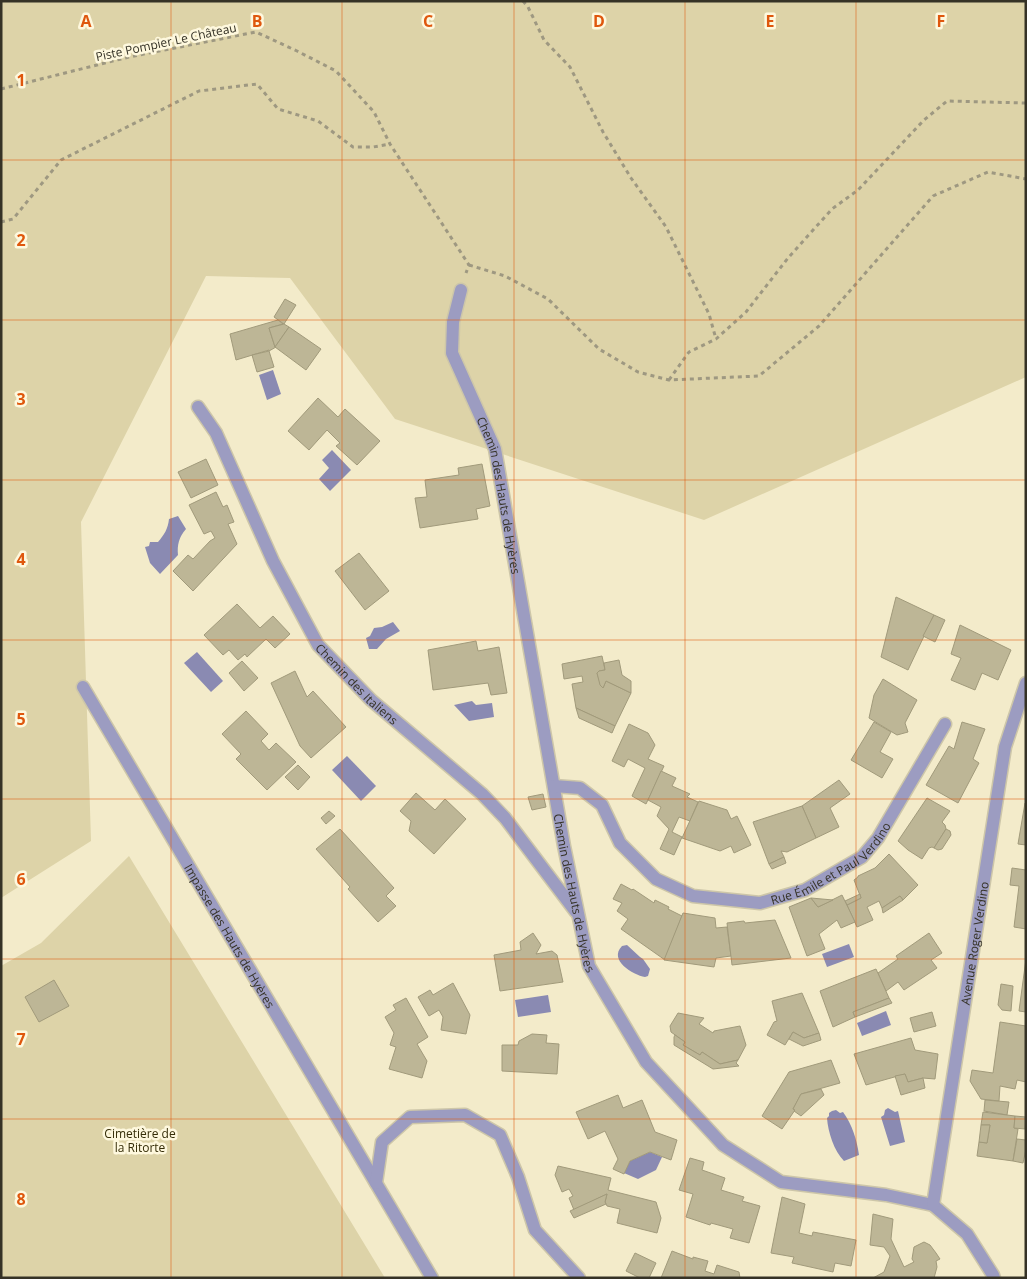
<svg xmlns="http://www.w3.org/2000/svg" width="1027" height="1279" font-family="'Open Sans',sans-serif">
<rect width="100%" height="100%" fill="#f3ebca"/>
<g fill="#ddd3a8">
<polygon points="1,1 1026,1 1026,377 704,520 395,419 290,278 206,276 81,522 91,841 1,898"/>
<polygon points="129,856 385,1278 1,1278 1,966 41,943"/>
</g>
<g fill="#8a8ab2">
<polygon points="273,370 281,394 267,400 259,375"/>
<polygon points="332,450 351,470 330,491 319,479 329,468 322,460"/>
<path d="M178,516L186,529C179,537 177,545 178,555L160,574L150,563L145,547L149,546L150,542H158C164,535 168,529 169,519Z"/>
<polygon points="393,622 400,631 386,639 377,649 369,649 366,638 370,636 374,628 382,627"/>
<polygon points="197,652 223,681 211,692 184,663"/>
<polygon points="472,701 476,705 492,703 494,717 469,721 454,705"/>
<polygon points="347,756 376,786 361,801 332,770"/>
<polygon points="849,944 854,957 827,967 822,954"/>
<path d="M627,945L640,957L643,959L650,969L648,976L645,977C633,975 608,960 622,946Z"/>
<polygon points="548,995 551,1012 518,1017 515,1000"/>
<polygon points="886,1011 891,1025 862,1036 857,1023"/>
<polygon points="888,1108 895,1112 898,1111 905,1142 890,1146 881,1117 884,1115 885,1110"/>
<path d="M836,1110L840,1113L843,1112C852,1124 857,1140 859,1155L844,1161C834,1151 828,1132 827,1118L829,1116V1113L832,1111Z"/>
<polygon points="650,1152 662,1157 656,1170 638,1179 624,1173 630,1161"/>
</g>
<g fill="#bdb696" stroke="#a19a7b">
<polygon points="285,299 296,305 284,324 274,317"/>
<polygon points="278,320 283,324 269,328 275,347 276,347 269,351 269,350 236,360 230,334"/>
<polygon points="284,324 289,327 275,347 269,328"/>
<polygon points="289,327 321,349 306,370 275,347"/>
<polygon points="269,351 274,367 257,372 252,355"/>
<polygon points="318,398 338,417 345,409 380,441 357,465 336,446 340,443 327,430 309,450 288,431"/>
<polygon points="206,459 218,485 191,498 178,472"/>
<polygon points="482,464 490,506 476,509 478,519 420,528 415,498 427,497 425,480 459,475 458,468"/>
<polygon points="216,492 223,507 227,505 234,522 228,524 237,544 193,591 173,571 188,555 193,559 210,541 215,538 211,531 204,534 189,505"/>
<polygon points="359,553 389,591 365,610 335,571"/>
<polygon points="896,597 934,615 908,670 881,657"/>
<polygon points="237,604 260,628 273,616 290,634 275,648 266,639 247,657 245,654 238,660 229,650 223,655 204,635"/>
<polygon points="934,615 945,620 935,642 923,636"/>
<polygon points="960,625 1011,650 998,680 982,673 975,690 951,680 961,658 951,654"/>
<polygon points="476,641 478,651 499,647 507,693 491,695 488,683 433,690 428,650"/>
<polygon points="602,656 605,670 599,671 597,673 601,686 603,688 606,681 631,693 615,726 576,708 572,684 583,682 582,676 564,679 562,664"/>
<polygon points="619,660 622,675 631,681 631,693 606,681 603,688 600,685 597,673 599,671 605,670 604,663"/>
<polygon points="242,661 258,678 244,691 229,673"/>
<polygon points="295,671 307,697 313,691 346,727 311,758 300,746 271,683"/>
<polygon points="883,679 917,700 905,723 908,732 897,735 869,718 874,695"/>
<polygon points="576,708 615,726 612,733 579,718"/>
<polygon points="246,711 268,734 261,741 269,750 276,743 296,762 267,790 236,759 241,754 222,734"/>
<polygon points="874,722 891,732 880,752 893,759 882,778 851,760"/>
<polygon points="962,722 985,729 973,759 979,763 958,803 926,785 949,746 954,749"/>
<polygon points="629,724 648,733 655,745 648,759 664,766 646,804 632,796 645,768 628,759 624,767 612,761"/>
<polygon points="298,765 310,777 298,790 285,777"/>
<polygon points="661,771 676,778 672,786 690,794 687,797 698,802 690,821 679,817 672,832 682,837 674,855 660,849 669,829 657,816 661,807 648,800"/>
<polygon points="839,780 850,794 830,808 839,827 816,838 802,806"/>
<polygon points="416,793 435,810 445,799 466,819 434,854 409,831 411,821 400,811"/>
<polygon points="543,794 546,807 532,810 528,797"/>
<polygon points="927,798 950,811 942,822 945,825 946,829 934,848 932,847 929,848 922,859 908,850 898,841"/>
<polygon points="699,801 727,810 731,819 737,816 751,845 734,853 731,846 720,851 682,838"/>
<polygon points="1025,803 1026,803 1026,845 1018,844"/>
<polygon points="802,806 816,838 787,852 781,851 784,857 769,864 753,822"/>
<polygon points="329,811 335,816 326,824 321,818"/>
<polygon points="340,829 394,888 386,896 396,906 378,922 348,889 350,887 316,849"/>
<polygon points="946,829 950,831 951,835 942,849 938,850 934,848"/>
<polygon points="889,854 918,885 903,900 900,896 882,908 879,901 867,907 873,920 857,927 847,905 861,898 854,880 858,877 858,876 875,868"/>
<polygon points="784,857 786,863 772,869 769,864"/>
<polygon points="1012,868 1026,870 1026,929 1014,927 1019,886 1010,885"/>
<polygon points="621,884 632,890 633,889 654,903 655,900 669,907 668,909 682,916 665,960 621,929 628,919 617,911 622,903 613,899"/>
<polygon points="860,894 861,898 847,905 845,901"/>
<polygon points="842,895 855,922 841,928 837,920 819,934 825,949 807,956 789,907 811,898 818,907"/>
<polygon points="900,896 903,900 883,913 882,908"/>
<polygon points="811,898 833,900 818,907"/>
<polygon points="683,913 715,918 716,928 727,927 731,956 716,958 714,967 664,960"/>
<polygon points="775,920 791,958 732,965 727,923 744,921 745,923"/>
<polygon points="533,933 541,945 536,954 552,951 557,955 563,982 500,991 494,955 521,950 520,942"/>
<polygon points="929,933 942,953 931,960 937,968 904,990 898,982 886,991 878,973 898,959 896,956"/>
<polygon points="1026,959 1026,1012 1019,1011"/>
<polygon points="876,969 889,998 853,1012 855,1017 833,1027 820,991"/>
<polygon points="54,980 69,1006 39,1022 25,997"/>
<polygon points="453,983 470,1015 466,1034 441,1030 443,1017 439,1010 429,1016 418,997 430,990 433,995"/>
<polygon points="1001,984 1013,986 1011,1011 1002,1010 998,1005"/>
<polygon points="802,993 819,1033 804,1038 793,1032 785,1045 767,1035 774,1022 777,1021 772,1001"/>
<polygon points="406,998 428,1037 417,1044 427,1061 422,1078 389,1069 396,1047 390,1045 394,1033 385,1017 396,1010 393,1005"/>
<polygon points="889,998 892,1003 855,1017 853,1012"/>
<polygon points="932,1012 936,1026 914,1032 910,1018"/>
<polygon points="678,1013 704,1018 699,1024 713,1033 714,1031 740,1026 746,1045 738,1060 720,1064 702,1052 700,1055 683,1045 685,1042 671,1032 670,1026"/>
<polygon points="1000,1022 1026,1026 1026,1082 1017,1080 1015,1089 1000,1086 999,1101 981,1099 970,1081 972,1070 993,1073"/>
<polygon points="793,1032 804,1038 819,1033 821,1040 803,1046 789,1039"/>
<polygon points="532,1034 547,1035 546,1043 559,1044 557,1074 502,1071 502,1045 518,1045 519,1041"/>
<polygon points="675,1035 685,1042 683,1045 700,1055 702,1052 720,1064 738,1060 736,1063 739,1066 713,1069 674,1045 674,1037"/>
<polygon points="911,1038 915,1050 938,1054 935,1079 923,1078 908,1082 905,1074 866,1085 854,1054"/>
<polygon points="831,1060 840,1083 801,1094 793,1109 795,1110 782,1129 762,1116 789,1072"/>
<polygon points="905,1074 908,1082 923,1078 925,1088 901,1095 895,1076"/>
<polygon points="821,1089 824,1095 801,1116 794,1111 795,1110 793,1109 801,1094"/>
<polygon points="618,1095 623,1108 642,1100 655,1132 677,1140 671,1160 650,1152 630,1161 624,1174 613,1169 618,1159 605,1131 588,1139 576,1112"/>
<polygon points="985,1100 1009,1102 1007,1115 984,1111"/>
<polygon points="983,1112 1015,1116 1014,1128 1018,1129 1013,1161 977,1156 979,1142 987,1143 990,1125 981,1125"/>
<polygon points="1015,1116 1026,1117 1025,1129 1014,1128"/>
<polygon points="981,1125 990,1125 987,1143 979,1142"/>
<polygon points="1017,1139 1026,1140 1026,1149 1023,1163 1013,1161"/>
<polygon points="690,1158 704,1162 702,1170 725,1178 721,1190 744,1197 742,1201 760,1206 749,1243 730,1238 733,1229 711,1223 710,1225 686,1217 693,1194 679,1190"/>
<polygon points="558,1166 611,1178 608,1190 656,1202 661,1218 657,1233 617,1223 620,1209 607,1206 605,1202 607,1194 574,1210 569,1198 573,1196 569,1189 562,1192 555,1175"/>
<polygon points="607,1194 605,1202 606,1204 574,1218 570,1211"/>
<polygon points="782,1197 805,1204 799,1233 812,1236 813,1232 856,1240 851,1266 835,1263 833,1272 792,1263 794,1257 771,1253"/>
<polygon points="873,1214 893,1219 891,1239 904,1267 914,1262 912,1259 914,1247 924,1242 930,1245 936,1253 940,1259 936,1261 937,1267 934,1278 873,1278 884,1272 890,1256 884,1247 870,1245"/>
<polygon points="672,1251 693,1259 693,1257 708,1261 705,1271 714,1274 717,1265 739,1272 740,1278 661,1278"/>
<polygon points="635,1253 656,1263 649,1278 640,1278 626,1271"/>
</g>
<g fill="none" stroke-linecap="round" stroke-linejoin="round">
<defs>
<g id="minor">
<path id="s1" d="M461,290L453,322L452,353L495,449L564,846L589,966L646,1062L723,1145L781,1182L886,1195L933,1205L967,1234L993,1275L994,1278"/>
<path id="s2" d="M198,407L216,433L273,561L318,645L371,700L482,794L505,818L576,912"/>
<path id="s3" d="M83,687L432,1278"/>
<path id="s4" d="M554,786L580,788L602,805L620,843L656,879L693,896L760,903L805,890L862,857L878,838L945,724"/>
<polyline points="376,1183 382,1142 410,1117 465,1115 500,1135 518,1177 535,1230 579,1278"/>
<path id="s5" d="M933,1205L1005,747L1026,683"/>
</g>
</defs>
<use href="#minor" stroke="#cdc6a9" stroke-width="15"/>
<g stroke="#9e9881" stroke-width="3" stroke-dasharray="4 4" stroke-linecap="butt">
<polyline points="523,1 528,7 544,40 570,67 603,132 631,178 666,227 709,314 716,339"/>
<polyline points="1,89 129,57 256,32 297,51 336,71 374,112 390,144 469,265 466,273"/>
<polyline points="1,222 13,219 61,160 199,91 257,84 278,109 318,121 353,147 373,147 390,144"/>
<polyline points="469,265 505,276 548,299 599,349 638,372 669,380 759,376 819,326 933,196 988,172 1026,179"/>
<polyline points="669,380 689,352 716,339 746,312 788,258 832,209 858,190 924,120 947,101 1026,103"/>
</g>
<use href="#minor" stroke="#9c9cc1" stroke-width="12"/>
</g>
<path fill="none" stroke="#df570d" stroke-width="1" stroke-opacity="0.55" d="M171,1V1278M342,1V1278M514,1V1278M685,1V1278M856,1V1278M1,160H1026M1,320H1026M1,480H1026M1,640H1026M1,799H1026M1,959H1026M1,1119H1026"/>
<g text-anchor="middle" dominant-baseline="central" stroke-width="5" stroke-linejoin="round" paint-order="stroke">
<g font-size="12" fill="#353226" stroke="#fef8de">
<text transform="translate(166 42) rotate(-12)">Piste Pompier Le Château</text>
<text stroke="none"><textPath href="#s1" startOffset="215">Chemin des Hauts de Hyères</textPath></text>
<text stroke="none"><textPath href="#s2" startOffset="322">Chemin des Italiens</textPath></text>
<text stroke="none"><textPath href="#s4" startOffset="338">Rue Émile et Paul Verdino</textPath></text>
<text stroke="none"><textPath href="#s1" startOffset="620">Chemin des Hauts de Hyères</textPath></text>
<text stroke="none"><textPath href="#s3" startOffset="289">Impasse des Hauts de Hyères</textPath></text>
<text stroke="none"><textPath href="#s5" startOffset="265">Avenue Roger Verdino</textPath></text>
</g>
<g font-size="12" fill="#352d08" stroke="#fef8de">
<text x="140" y="1133">Cimetière de<tspan x="140" dy="14">la Ritorte</tspan></text>
</g>
</g>
<g font-size="16" text-anchor="middle" font-weight="bold" fill="#df570d" stroke="#fef8de" stroke-width="5" stroke-linejoin="round" paint-order="stroke">
<text x="86" y="27">A</text>
<text x="257" y="27">B</text>
<text x="428" y="27">C</text>
<text x="599" y="27">D</text>
<text x="770" y="27">E</text>
<text x="941" y="27">F</text>
<text x="21" y="86">1</text>
<text x="21" y="246">2</text>
<text x="21" y="405">3</text>
<text x="21" y="565">4</text>
<text x="21" y="725">5</text>
<text x="21" y="885">6</text>
<text x="21" y="1045">7</text>
<text x="21" y="1205">8</text>
</g>
<rect width="1027" height="1279" fill="none" stroke="#353226" stroke-width="5"/>
</svg>
